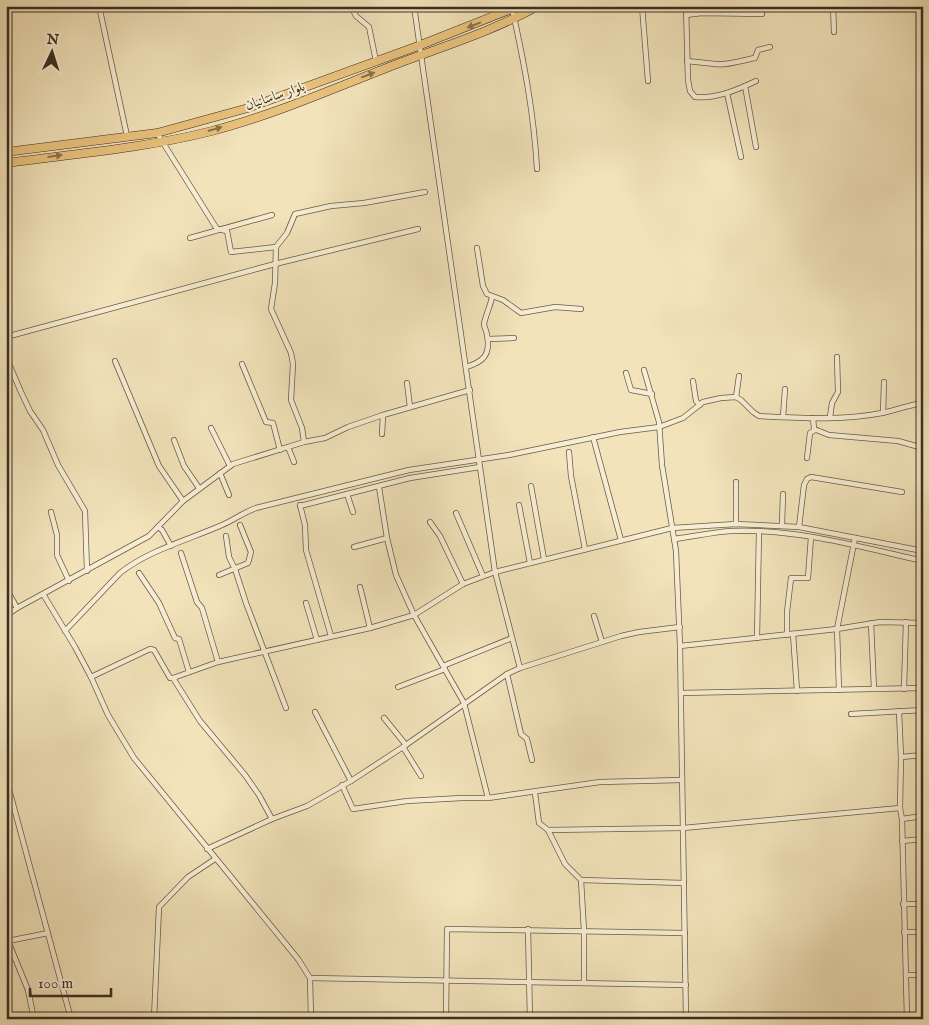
<svg xmlns="http://www.w3.org/2000/svg" width="929" height="1025" font-family="'IM FELL English',Amiri,serif">
<rect width="100%" height="100%" fill="#f2e3ba"/>
<filter id="stains"><feTurbulence type="fractalNoise" baseFrequency=".004" numOctaves="4"/><feColorMatrix values="0 0 0 0 .2 0 0 0 0 .09 0 0 0 0 .02 0 0 0 .5 -.17"/></filter>
<radialGradient id="worn" r=".72"><stop offset=".6" stop-color="#630" stop-opacity="0"/><stop offset="1" stop-color="#630" stop-opacity=".3"/></radialGradient>
<g fill="none" stroke-linecap="round" stroke-linejoin="round">
<defs>
<g id="street">
<polyline points="99,6 127,136"/>
<polyline points="351,6 356,16 369,27 376,61"/>
<polyline points="414,6 495,572 520,668"/>
<polyline points="642,6 648,81"/>
<path d="M686,6L688,80L690,91L695,97C716,99 737,90 756,81"/>
<polyline points="833,6 834,32"/>
<path d="M512,8C524,62 534,114 537,169"/>
<polyline points="686,15 702,13 762,14"/>
<path d="M687,61C697,62 706,63 715,64C725,66 744,60 755,58L758,50L770,47"/>
<polyline points="745,86 756,147"/>
<polyline points="727,93 741,157"/>
<polyline points="157,133 217,229 227,231 231,252 276,247"/>
<polyline points="190,238 272,215"/>
<polyline points="477,248 483,286 487,294 503,300 521,313 555,307 581,309"/>
<polyline points="6,337 275,264 418,229"/>
<polyline points="488,339 514,338"/>
<polyline points="6,357 21,392 30,411 43,430 58,465 85,511 87,571"/>
<polyline points="115,361 159,466 183,501"/>
<polyline points="242,364 266,422 273,423 280,450"/>
<path d="M466,367C483,362 491,355 487,335C487,332 484,327 484,324C485,317 491,304 492,297"/>
<polyline points="644,370 659,422 662,465 676,551 680,646 686,1019"/>
<polyline points="626,373 631,390 652,394"/>
<polyline points="693,381 696,401 700,405"/>
<polyline points="407,383 410,407"/>
<polyline points="736,397 739,376"/>
<polyline points="883,413 884,382"/>
<polyline points="783,417 785,389"/>
<polyline points="830,417 832,403 838,392 837,357"/>
<polyline points="813,418 814,429 829,435 898,441 923,448"/>
<polyline points="211,428 230,466"/>
<polyline points="382,434 383,415"/>
<polyline points="593,437 621,540"/>
<polyline points="174,440 184,466 199,488"/>
<polyline points="304,442 302,428 291,400 293,364 291,353 271,309 275,283 276,247 287,233 295,214 331,206 364,203 425,192"/>
<polyline points="288,447 294,462"/>
<polyline points="569,452 571,476 585,549"/>
<polyline points="807,458 810,433 815,430"/>
<polyline points="220,473 229,495"/>
<polyline points="531,486 544,559"/>
<polyline points="379,487 387,538 396,575 414,615 464,703 488,798"/>
<polyline points="347,494 353,512"/>
<polyline points="300,505 305,525 306,550 331,636"/>
<polyline points="519,505 530,563"/>
<polyline points="300,506 410,478 480,467"/>
<polyline points="51,512 57,535 57,555 69,581"/>
<polyline points="456,513 483,576"/>
<polyline points="430,522 440,536 463,584"/>
<polyline points="736,524 736,482"/>
<polyline points="782,525 783,494"/>
<polyline points="158,527 162,530 171,546"/>
<polyline points="799,527 804,485 807,479 811,477 902,492"/>
<polyline points="226,536 229,557 235,569 246,603 286,708"/>
<path d="M674,539C693,537 712,532 731,531C796,528 860,547 923,561"/>
<polyline points="354,547 387,538"/>
<polyline points="181,553 197,602 202,608 218,662"/>
<polyline points="139,573 159,603 175,638 179,639 189,672"/>
<polyline points="219,575 248,563 251,552 240,525"/>
<polyline points="360,587 370,628"/>
<polyline points="6,588 17,608"/>
<polyline points="43,594 75,647 91,677 108,715 134,758 298,959 310,978 311,1019"/>
<polyline points="306,603 317,640"/>
<polyline points="6,616 17,608 149,536 183,501 233,464 304,442 325,438 348,427 383,415 470,390"/>
<polyline points="594,616 602,642"/>
<polyline points="871,623 874,689"/>
<path d="M65,631L120,573C149,550 188,540 222,525C234,520 244,512 256,508L409,470L509,455L620,432L659,427L683,418L703,402L721,398L736,397L741,400L753,412L759,416C799,418 842,421 882,413C896,410 909,405 923,403"/>
<polyline points="793,634 797,691"/>
<polyline points="787,635 787,612 791,578 808,578 811,537"/>
<polyline points="757,638 759,531"/>
<polyline points="680,646 837,629 880,622 923,623"/>
<polyline points="443,666 512,638"/>
<polyline points="507,674 521,734 527,739 532,760"/>
<polyline points="91,677 150,649 154,650 170,678 173,678 218,662 370,628 414,615 463,584 495,572 672,528 736,524 799,527 923,551"/>
<polyline points="173,678 200,721 245,775 259,795 272,819"/>
<polyline points="398,687 445,669"/>
<polyline points="904,689 906,622"/>
<polyline points="839,690 837,629 855,538"/>
<polyline points="681,693 923,688"/>
<polyline points="899,711 901,757 900,808 902,819 907,1019"/>
<polyline points="315,712 351,781"/>
<polyline points="851,714 923,710"/>
<polyline points="384,718 406,745"/>
<polyline points="403,747 421,776"/>
<polyline points="901,757 923,755"/>
<polyline points="6,778 71,1019"/>
<polyline points="342,785 353,809 407,801 462,798 488,798 600,782 682,780"/>
<polyline points="535,793 539,823 548,830 565,864 581,880 584,931 584,983"/>
<polyline points="902,819 923,816"/>
<polyline points="548,830 683,828 900,808"/>
<polyline points="902,841 923,839"/>
<polyline points="207,849 272,819 307,806 351,781 403,747 507,674 520,668 621,636 639,632 680,627"/>
<polyline points="581,880 684,883"/>
<polyline points="903,904 923,904"/>
<polyline points="528,929 530,1019"/>
<polyline points="904,932 923,932"/>
<polyline points="8,941 28,990 34,1019"/>
<polyline points="8,941 48,933"/>
<polyline points="906,975 923,975"/>
<polyline points="310,978 686,985"/>
<polyline points="154,1019 159,907 188,877 215,859"/>
<polyline points="446,1019 447,929 685,933"/>
</g>
<g id="highway">
<polyline points="6,152 157,133 248,108 418,46 519,6"/>
<path d="M6,163C75,154 145,148 212,131C277,114 339,86 402,62C448,45 495,30 538,6"/>
</g>
</defs>
<use href="#street" stroke="#685b4a" stroke-width="6"/>
<use href="#highway" stroke="#3a2e24" stroke-width="9"/>
<use href="#street" stroke="#f7edd2" stroke-width="4.5"/>
<use href="#highway" stroke="#e9c27d" stroke-width="8"/>
</g>
<defs><path id="oneway-solid" d="M-6-.8H1V-3.2L6.5 0L1 3.2V.8H-6Z" transform="scale(1.25)"/></defs>
<g fill="#89714c">
<use href="#oneway-solid" transform="translate(474 25) rotate(159)"/>
<use href="#oneway-solid" transform="translate(368 75) rotate(-21)"/>
<use href="#oneway-solid" transform="translate(215 129) rotate(-16)"/>
<use href="#oneway-solid" transform="translate(55 156) rotate(-8)"/>
</g>
<g text-anchor="middle" dominant-baseline="central" stroke-width="4" stroke-linejoin="round" paint-order="stroke">
<g font-size="14" fill="#3a2e24" stroke="#f7edd2">
<text transform="translate(275 96) rotate(-19)">بلوار ساسانیان</text>
</g>
</g>
<rect width="929" height="1025" fill="none" stroke="#f2e3ba" stroke-width="25"/>
<rect x="8" y="8" width="914" height="1010" fill="none" stroke="#3a2e24" stroke-width="2.5"/>
<rect x="12" y="12" width="904" height="1000" fill="none" stroke="#3a2e24"/>
<g transform="translate(52 52) rotate(4)" stroke="#f7edd2" stroke-width="4" paint-order="stroke">
<path d="M0-4L9 19L0 12L-9 19Z" fill="#3a2e24"/>
<text y="-8" font-size="14" font-weight="bold" text-anchor="middle" fill="#3a2e24">N</text>
</g>
<path d="M30 988v8h81v-8" fill="none" stroke="#3a2e24" stroke-width="2.5"/>
<text x="38" y="988" font-size="15" fill="#3a2e24" stroke="#f7edd2" stroke-width="4" paint-order="stroke">100 m</text>
<rect width="100%" height="100%" filter="url(#stains)"/>
<rect width="100%" height="100%" fill="url(#worn)"/>
</svg>
